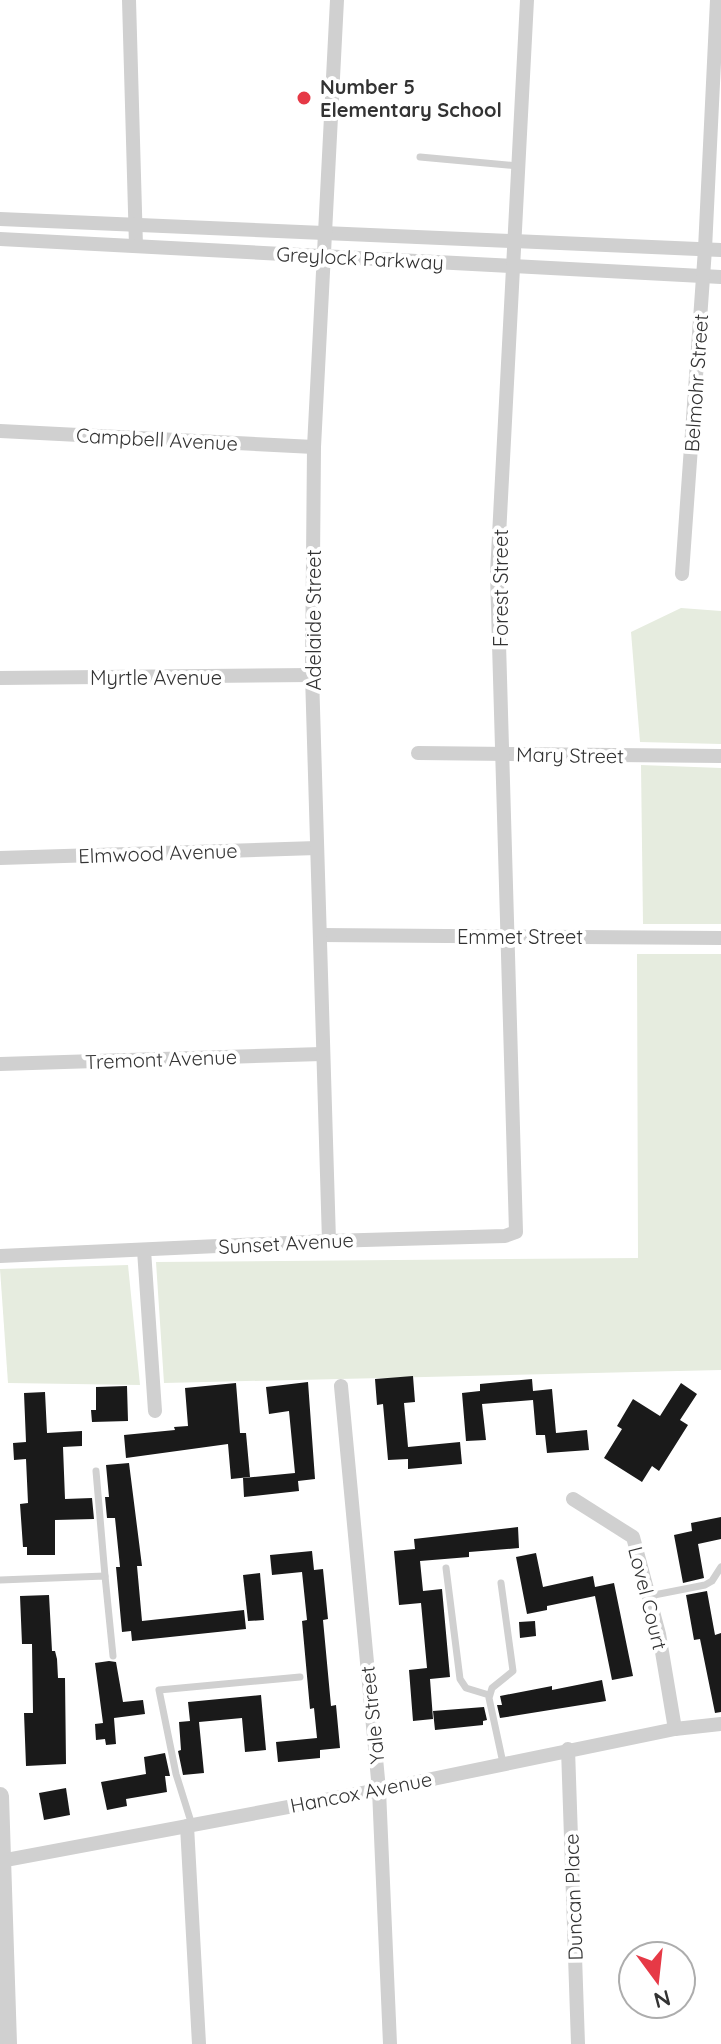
<svg xmlns="http://www.w3.org/2000/svg" width="721" height="2044" font-family="Quicksand,sans-serif">
<rect width="100%" height="100%" fill="#fff"/>
<g fill="#e6ecdf">
<polygon points="681,608 721,611 721,744 640,742 631,632"/>
<polygon points="641,765 721,768 721,924 643,924"/>
<polygon points="637,954 721,954 721,1370 164,1383 156,1262 638,1258"/>
<polygon points="128,1265 140,1385 8,1383 0,1269"/>
</g>
<g fill="#1a1a1a">
<polygon points="413,1376 415,1402 404,1403 408,1447 460,1442 462,1464 408,1469 408,1459 388,1460 383,1404 377,1405 375,1379"/>
<polygon points="532,1379 533,1391 552,1389 556,1433 587,1430 589,1450 547,1453 545,1435 536,1435 533,1400 482,1404 486,1440 466,1441 462,1393 480,1391 480,1384"/>
<polygon points="308,1382 315,1479 298,1481 299,1491 244,1497 243,1478 295,1473 289,1411 269,1414 266,1387"/>
<polygon points="236,1383 240,1433 246,1433 250,1477 231,1479 228,1444 126,1458 124,1435 175,1430 174,1427 188,1426 185,1388"/>
<polygon points="681,1383 697,1394 680,1420 688,1425 659,1471 652,1466 642,1482 604,1458 622,1429 617,1426 633,1399 660,1416"/>
<polygon points="127,1386 128,1421 92,1422 91,1410 96,1410 96,1387"/>
<polygon points="45,1392 47,1433 82,1431 82,1446 63,1447 65,1499 92,1498 94,1519 55,1520 55,1555 27,1555 27,1547 23,1547 20,1504 28,1503 26,1459 14,1460 13,1443 26,1442 24,1393"/>
<polygon points="129,1463 142,1566 137,1566 142,1621 244,1610 246,1629 132,1641 131,1631 122,1632 116,1567 120,1567 115,1518 107,1518 105,1497 109,1497 106,1465"/>
<polygon points="721,1517 721,1539 698,1544 704,1578 683,1583 674,1535 692,1531 691,1523"/>
<polygon points="518,1527 519,1548 469,1552 469,1557 420,1561 423,1591 442,1589 450,1677 430,1679 433,1719 413,1721 409,1670 427,1668 421,1603 399,1605 394,1551 415,1549 414,1539"/>
<polygon points="312,1551 314,1570 323,1569 328,1619 323,1620 331,1706 336,1705 340,1748 320,1750 320,1758 278,1762 276,1742 317,1738 314,1708 310,1709 302,1621 307,1620 302,1572 272,1575 270,1555"/>
<polygon points="536,1553 543,1587 593,1576 595,1587 614,1583 633,1676 612,1680 595,1596 547,1606 547,1610 527,1614 516,1557"/>
<polygon points="260,1573 264,1620 248,1621 243,1575"/>
<polygon points="707,1591 715,1635 721,1633 721,1712 715,1713 700,1639 694,1640 686,1595"/>
<polygon points="49,1595 52,1651 55,1651 57,1659 58,1678 65,1678 66,1764 26,1766 24,1713 33,1713 32,1644 22,1644 20,1596"/>
<polygon points="535,1621 536,1636 520,1638 519,1622"/>
<polygon points="109,1661 116,1662 123,1702 143,1700 145,1714 114,1718 116,1744 106,1745 105,1739 96,1740 95,1724 103,1723 95,1663"/>
<polygon points="602,1680 606,1701 500,1718 497,1705 502,1705 500,1696 552,1686 552,1690"/>
<polygon points="261,1695 266,1750 245,1752 242,1718 199,1722 204,1773 183,1775 178,1751 181,1750 179,1722 190,1721 188,1702"/>
<polygon points="484,1707 487,1720 483,1721 483,1725 435,1730 433,1711"/>
<polygon points="165,1753 170,1776 165,1776 167,1792 126,1799 127,1806 107,1810 101,1782 146,1774 144,1757"/>
<polygon points="66,1788 70,1815 44,1820 39,1793"/>
</g>
<g fill="none" stroke-linecap="round" stroke-linejoin="round">
<g stroke="#d0d0d0" stroke-width="7">
<polyline points="420,157 518,166"/>
<polyline points="96,1471 105,1576"/>
<polyline points="446,1568 460,1679 466,1688 489,1695"/>
<polyline points="0,1580 105,1576 113,1656"/>
<polyline points="501,1583 513,1671 492,1688 489,1698 503,1763"/>
<polyline points="649,1596 705,1585 712,1581 721,1567"/>
<polyline points="192,1825 176,1774 159,1690 300,1677"/>
</g>
<g stroke="#d0d0d0" stroke-width="14">
<polyline points="129,0 136,246"/>
<polyline points="0,219 721,250"/>
<polyline points="0,239 721,277"/>
<polyline points="0,431 314,447"/>
<polyline points="682,574 705,249 717,0"/>
<polyline points="0,678 312,675"/>
<polyline points="418,753 721,756"/>
<polyline points="0,858 317,848"/>
<polyline points="320,935 721,938"/>
<polyline points="0,1064 322,1054"/>
<polyline points="329,1241 312,675 314,447 337,0"/>
<polyline points="144,1250 155,1411"/>
<polyline points="0,1256 329,1241 505,1236 516,1232 497,574 527,0"/>
<polyline points="341,1386 379,1790 390,2044"/>
<polyline points="573,1499 633,1537 659,1634 675,1729"/>
<polyline points="568,1749 578,2044"/>
<polyline points="187,1826 199,2044"/>
<polyline points="0,1861 379,1790 675,1729 721,1724"/>
</g>
<polyline stroke="#d0d0d0" stroke-width="18" points="0,1796 8,2044"/>
</g>
<circle fill="#e63946" stroke="#fff" stroke-width="3" cx="304" cy="98" r="8"/>
<g text-anchor="middle" dominant-baseline="central" stroke-width="8" stroke-linejoin="round" paint-order="stroke">
<g font-size="20" font-weight="bold" fill="#333" stroke="#fff" text-anchor="start">
<text x="320" y="86">Number 5<tspan x="320" dy="23">Elementary School</tspan></text>
</g>
<g font-size="20" fill="#333" stroke="#fff">
<text transform="translate(360 258) rotate(3)">Greylock Parkway</text>
<text transform="translate(696 383) rotate(-86)">Belmohr Street</text>
<text transform="translate(157 439) rotate(3)">Campbell Avenue</text>
<text transform="translate(500 588) rotate(-90)">Forest Street</text>
<text transform="translate(313 620) rotate(-90)">Adelaide Street</text>
<text x="156" y="677">Myrtle Avenue</text>
<text transform="translate(570 755) rotate(1)">Mary Street</text>
<text transform="translate(158 853) rotate(-2)">Elmwood Avenue</text>
<text x="520" y="936">Emmet Street</text>
<text transform="translate(161 1059) rotate(-2)">Tremont Avenue</text>
<text transform="translate(286 1243) rotate(-3)">Sunset Avenue</text>
<text transform="translate(648 1598) rotate(76)">Lovel Court</text>
<text transform="translate(372 1715) rotate(-96)">Yale Street</text>
<text transform="translate(361 1792) rotate(-11)">Hancox Avenue</text>
<text transform="translate(573 1897) rotate(-92)">Duncan Place</text>
</g>
</g>
<g transform="translate(657 1980) rotate(165)"><circle r="38" fill="#ffffff" stroke="#adadad" stroke-width="2"/>
<path d="M0-6L14 30L0 20L-14 30Z" fill="#e63946"/>
<text y="-12" font-size="22" font-weight="bold" text-anchor="middle" fill="#333333">N</text>
</g>
</svg>
